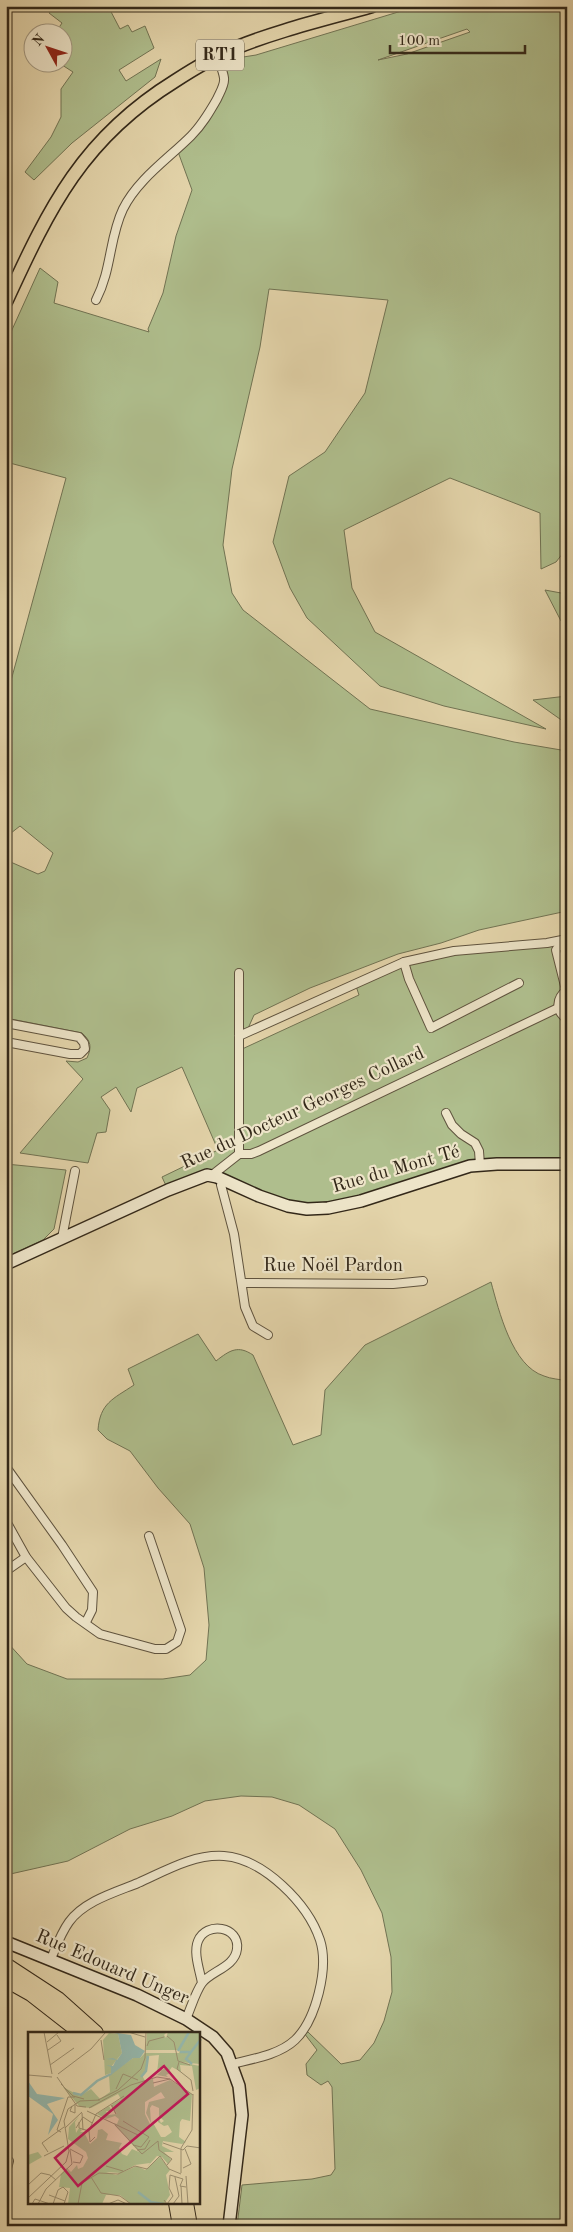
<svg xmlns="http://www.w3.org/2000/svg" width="573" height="2232" font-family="'Old Standard TT',serif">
<rect width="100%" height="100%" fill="#e4d5ab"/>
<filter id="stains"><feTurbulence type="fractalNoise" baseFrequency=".004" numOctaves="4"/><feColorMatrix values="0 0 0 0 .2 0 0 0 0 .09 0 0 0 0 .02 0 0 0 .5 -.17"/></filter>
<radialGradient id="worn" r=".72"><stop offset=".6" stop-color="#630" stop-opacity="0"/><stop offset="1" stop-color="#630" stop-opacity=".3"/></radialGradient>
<g fill="#afbe8d" stroke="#717353" fill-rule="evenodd">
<polygon points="54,6 108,6 120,29 128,25 132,32 145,26 154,48 119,70 126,81 161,59 155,77 72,143 34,180 25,172 51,137 61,117 61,89 73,72 59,63 56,66 51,63 62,62 62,32 56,32 62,23 49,13"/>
<path d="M418,6H567V548L556,562L541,569L540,513L450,478L344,530L352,588L375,632L546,729L444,706L380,686L307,618L290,588L273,542L289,476L325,452L365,393L388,300L269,289L260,347L232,469L223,545L232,593L243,610L370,709L514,742L567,751V911L479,930L441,943L398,954L310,988L254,1015L246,1033L239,1036L240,1050L359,995L355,983L422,957L563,940L556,950L558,959L567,955V1164H497L361,1201L307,1209L217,1177L168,1190L162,1177L218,1150L182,1067L137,1088L131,1112L116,1087L101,1097L110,1110L106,1132L97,1133L88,1163L20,1153L83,1079L66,1061L78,1062L87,1058C92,1047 91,1041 82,1033L6,1018V860L38,874L45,871L53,853L20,826L6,837V688H9L66,478L6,462V343L40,268L58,282L54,303L149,332L148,329L163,293L176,236L192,190L177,149L206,119L224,78V60L256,55ZM467,29L470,32L407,54L378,60Z"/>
<polygon points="545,590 561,593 567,600 567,622 561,621"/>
<polygon points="567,696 567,724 533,700"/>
<polygon points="6,1164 66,1170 54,1229 43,1240 6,1257"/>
<path d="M491,1282C499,1311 512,1366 544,1376C551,1379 559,1379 567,1381V2226H237L242,2185L312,2179L331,2175L335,2169L332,2087L328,2081L321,2085L307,2075L306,2064L317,2050L304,2033L308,2032L341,2064L360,2060L374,2043L384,2021L392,1992L391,1957L382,1913L361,1870L335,1829L299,1805L272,1797L241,1796L205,1801L172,1816L130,1829L68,1861L6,1875V1641L27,1664L67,1679H163L190,1675L206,1660L209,1625L204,1568L190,1524L158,1488L130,1451L107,1439L98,1430C100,1403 113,1399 134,1385L128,1369L198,1334L216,1361C230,1350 238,1345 253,1355L293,1445L321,1435L325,1390L365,1345Z"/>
</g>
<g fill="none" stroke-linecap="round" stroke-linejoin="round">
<defs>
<g id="street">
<path d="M96,300C112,269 109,238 123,209C138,179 168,159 191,136C202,125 209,113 217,99C220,92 225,85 224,78C223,70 219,63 217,56"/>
<polyline points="563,940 556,950 566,990"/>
<polyline points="404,962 409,979 431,1028 519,983"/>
<path d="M567,990C556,998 555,1011 567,1019"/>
<polyline points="6,1023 79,1037 84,1043 85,1049 80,1054 70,1054 6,1042"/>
<polyline points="239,1036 404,962 454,951 547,943 567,939"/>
<polyline points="446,1113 452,1125 461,1134 475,1143 479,1151 480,1165"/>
<polyline points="239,1154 239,973"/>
<polyline points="211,1176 239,1154 251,1154 259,1151 558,1008"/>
<polyline points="223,1180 221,1185 234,1234 245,1307 253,1326 268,1335"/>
<polyline points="62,1238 75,1171"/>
<polyline points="242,1283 393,1284 423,1281"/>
<polyline points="6,1467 62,1545 93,1592 92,1610 86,1622"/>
<polyline points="6,1521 26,1557 66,1608 76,1617 100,1634 155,1649 166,1649 177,1642 181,1630 149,1536"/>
<polyline points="6,1571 26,1557"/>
<path d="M51,1959C56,1947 61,1933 69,1922C84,1901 116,1892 138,1883C165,1871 193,1854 224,1856C264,1859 308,1904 320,1940C329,1968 316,2020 295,2040C279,2055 252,2059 232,2064"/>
<path d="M186,2019C191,2008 195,1993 202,1983C211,1971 235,1967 237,1949C240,1926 206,1921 198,1941C193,1953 200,1971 202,1983"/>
<polyline points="6,2172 9,2161"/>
</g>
<g id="secondary">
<polyline points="6,1264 168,1190 207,1175 217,1177 259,1196 288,1206 307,1209 328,1208 361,1201 470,1166 497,1164 567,1164"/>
<polyline points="6,1942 137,1995 186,2019 213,2037 227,2053 239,2086 242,2115 229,2226"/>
</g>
<path id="primary" d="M6,302C50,206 83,138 175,81C195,68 213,57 235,48C279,30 327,19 372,6"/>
<g id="highway">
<polyline points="6,1965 58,1999 96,2033"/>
<polyline points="6,1980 31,1994 81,2033"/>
<polyline points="176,2203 180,2226"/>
<polyline points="186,2203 190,2226"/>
</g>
</defs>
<use href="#street" stroke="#5f533e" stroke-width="10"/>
<use href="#secondary" stroke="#332819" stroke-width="14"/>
<use href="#primary" stroke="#332819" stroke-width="15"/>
<use href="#highway" stroke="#332819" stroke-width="16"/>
<use href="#street" stroke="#ede4c8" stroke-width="8"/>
<use href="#secondary" stroke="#ede4c8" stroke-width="11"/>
<use href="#primary" stroke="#e4d5ab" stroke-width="12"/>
<use href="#highway" stroke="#e4d5ab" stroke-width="14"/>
</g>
<g text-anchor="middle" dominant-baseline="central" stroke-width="4.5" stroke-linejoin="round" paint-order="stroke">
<rect fill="#ede4c8" stroke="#6b604e" stroke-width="1" x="196" y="39.5" width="48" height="31" rx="4"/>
<g font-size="18" font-weight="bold" fill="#332819">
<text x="220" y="55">RT1</text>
</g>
<g font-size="19" fill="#332819" stroke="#ede4c8">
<text transform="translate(303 1109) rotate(-25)">Rue du Docteur Georges Collard</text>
<text transform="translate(396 1170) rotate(-16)">Rue du Mont Té</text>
<text x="333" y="1266">Rue Noël Pardon</text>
<text transform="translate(112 1968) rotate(23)">Rue Edouard Unger</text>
</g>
</g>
<g transform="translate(28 2032)">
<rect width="172" height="172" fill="#e4d5ab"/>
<path d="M119,0H139L136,3L138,6L140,0H172V32L151,30L172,34V56L168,58L164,34L152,33L153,40L144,35L141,39L143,41L138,43L140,45L129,43L138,35L135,32L136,36H130L135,38L129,41L131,23L120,24L118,39L114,43L117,49L125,47L126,55L142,48L164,62L162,89L154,87L152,90L151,105L158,110L154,112L135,109L134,114L146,120H136L143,127L140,132L134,125L129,124L119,135L122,131L107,133L93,141L78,140L88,143L109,134L117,138L132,125L142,138L138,143L142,163L136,172H103L92,163H78L74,172H40L42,156L31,155L33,142L39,136L43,140L49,133L50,137L55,135L60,126L58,120L40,107L41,95L51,84L47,90L48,101L51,96L54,98L52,100H56L62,112L69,106L70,98L74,97L80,102L78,108L94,111L91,116L94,122L99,124L104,117L111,120L85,91L89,92L91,87L87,84L78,87L69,82L81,74L84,79H78L80,83L89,82L84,72L93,67L90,62L63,76L52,75L35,55L52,64L63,57L72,67L82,60L81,43L105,26H112L117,21H151L152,18H118ZM133,60L137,66L121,70L118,81L123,91L122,76L124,73L131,76V84L136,89L133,91L130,85V90L136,94L140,93L144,100L137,105H133L124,89L123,94L117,82V70ZM81,1L90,2L94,21L83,35V41L77,43L75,8ZM10,120L14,125L0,133V123Z" fill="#afbe8d" fill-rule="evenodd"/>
<path d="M82,0L103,3L107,13L117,19L112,26H105L83,43V35L78,33L85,34L88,28L78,27L85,26L89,28L94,21L90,2ZM0,49L9,62L37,66L19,72L30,88L20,103L25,82L0,64Z" fill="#95b8ad"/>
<path fill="none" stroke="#95b8ad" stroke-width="2.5" d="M150,19L161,0M152,20H163L173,7M163,20L158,27L164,32M113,45L118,39L120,24M45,61L53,63L69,49L83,42M110,160L123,170L135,172"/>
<path fill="none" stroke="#9d9071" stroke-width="1" d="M16,0L24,42M100,0L117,5M139,4L146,10L150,29L162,33M73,8L76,28M19,10L31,0M119,14L121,9L136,5M20,18L33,9L29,3M151,30L149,37L163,48L165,59M22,33L46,16M30,42L63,17L77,1M0,43L24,45M29,45L49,74L58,75M125,51L142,47M33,52L45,64L56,67M88,57L95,42L110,48M70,68L90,58L113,37L117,26L118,0M83,73L88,82L84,73M44,74L42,79L47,81V73M61,76L103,53L129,45L142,47L165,63M59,79L110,103M54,81L55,98M95,89L121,105L113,115L105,113M51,90V96L61,99M87,93L114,122L130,109M37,96L54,80M48,96L55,85L64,91M33,100L29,98L40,65H47M67,105L62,110L61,99L68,82L96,64M130,109L131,118L144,127L139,133M135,111L155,118L159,114L173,116M42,117L55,124L52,131L45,130M109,118L117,117L122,108M20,120L14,111L36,95M16,124L36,114M78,134L95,139M155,136L163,132L157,117M153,141V116L164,98L165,62M158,144L160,172M63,145L73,161L92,164L103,172M0,153L13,141L22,143L28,148M153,154L154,172M21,163L37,169M0,166L38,130L41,119L36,89L40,77L52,69L72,68M136,168L139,172L145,164L141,156L142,143L155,147L152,154L158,155M4,172L7,167L22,172M10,172L18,157L44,132L42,118M25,172L30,158L35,155L40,160L36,172M50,172L54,151L71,141L90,142L107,134L119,137L132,124L141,137L153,142M80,172L90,168L99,172M145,172L151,164L147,145"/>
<path fill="#c2185b" fill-opacity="0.15" stroke="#c2185b" stroke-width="2.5" d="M136,34L160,62L50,154L27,126Z"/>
<rect width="172" height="172" fill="none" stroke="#332819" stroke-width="2.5"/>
</g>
<rect width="573" height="2232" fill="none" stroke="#e4d5ab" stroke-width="25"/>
<rect x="8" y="8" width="558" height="2217" fill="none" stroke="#332819" stroke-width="2.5"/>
<rect x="12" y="12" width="548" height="2207" fill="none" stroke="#332819"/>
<g transform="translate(48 48) rotate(310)"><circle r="24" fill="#ede4c8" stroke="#a39982"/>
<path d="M0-4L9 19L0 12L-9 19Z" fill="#8f2418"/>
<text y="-8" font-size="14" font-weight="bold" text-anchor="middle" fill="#332819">N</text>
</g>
<path d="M390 45v8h135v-8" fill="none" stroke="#332819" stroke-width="2.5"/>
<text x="398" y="45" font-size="15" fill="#332819" stroke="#ede4c8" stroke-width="4" paint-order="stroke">100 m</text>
<rect width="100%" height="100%" filter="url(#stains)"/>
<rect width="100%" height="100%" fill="url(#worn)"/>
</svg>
